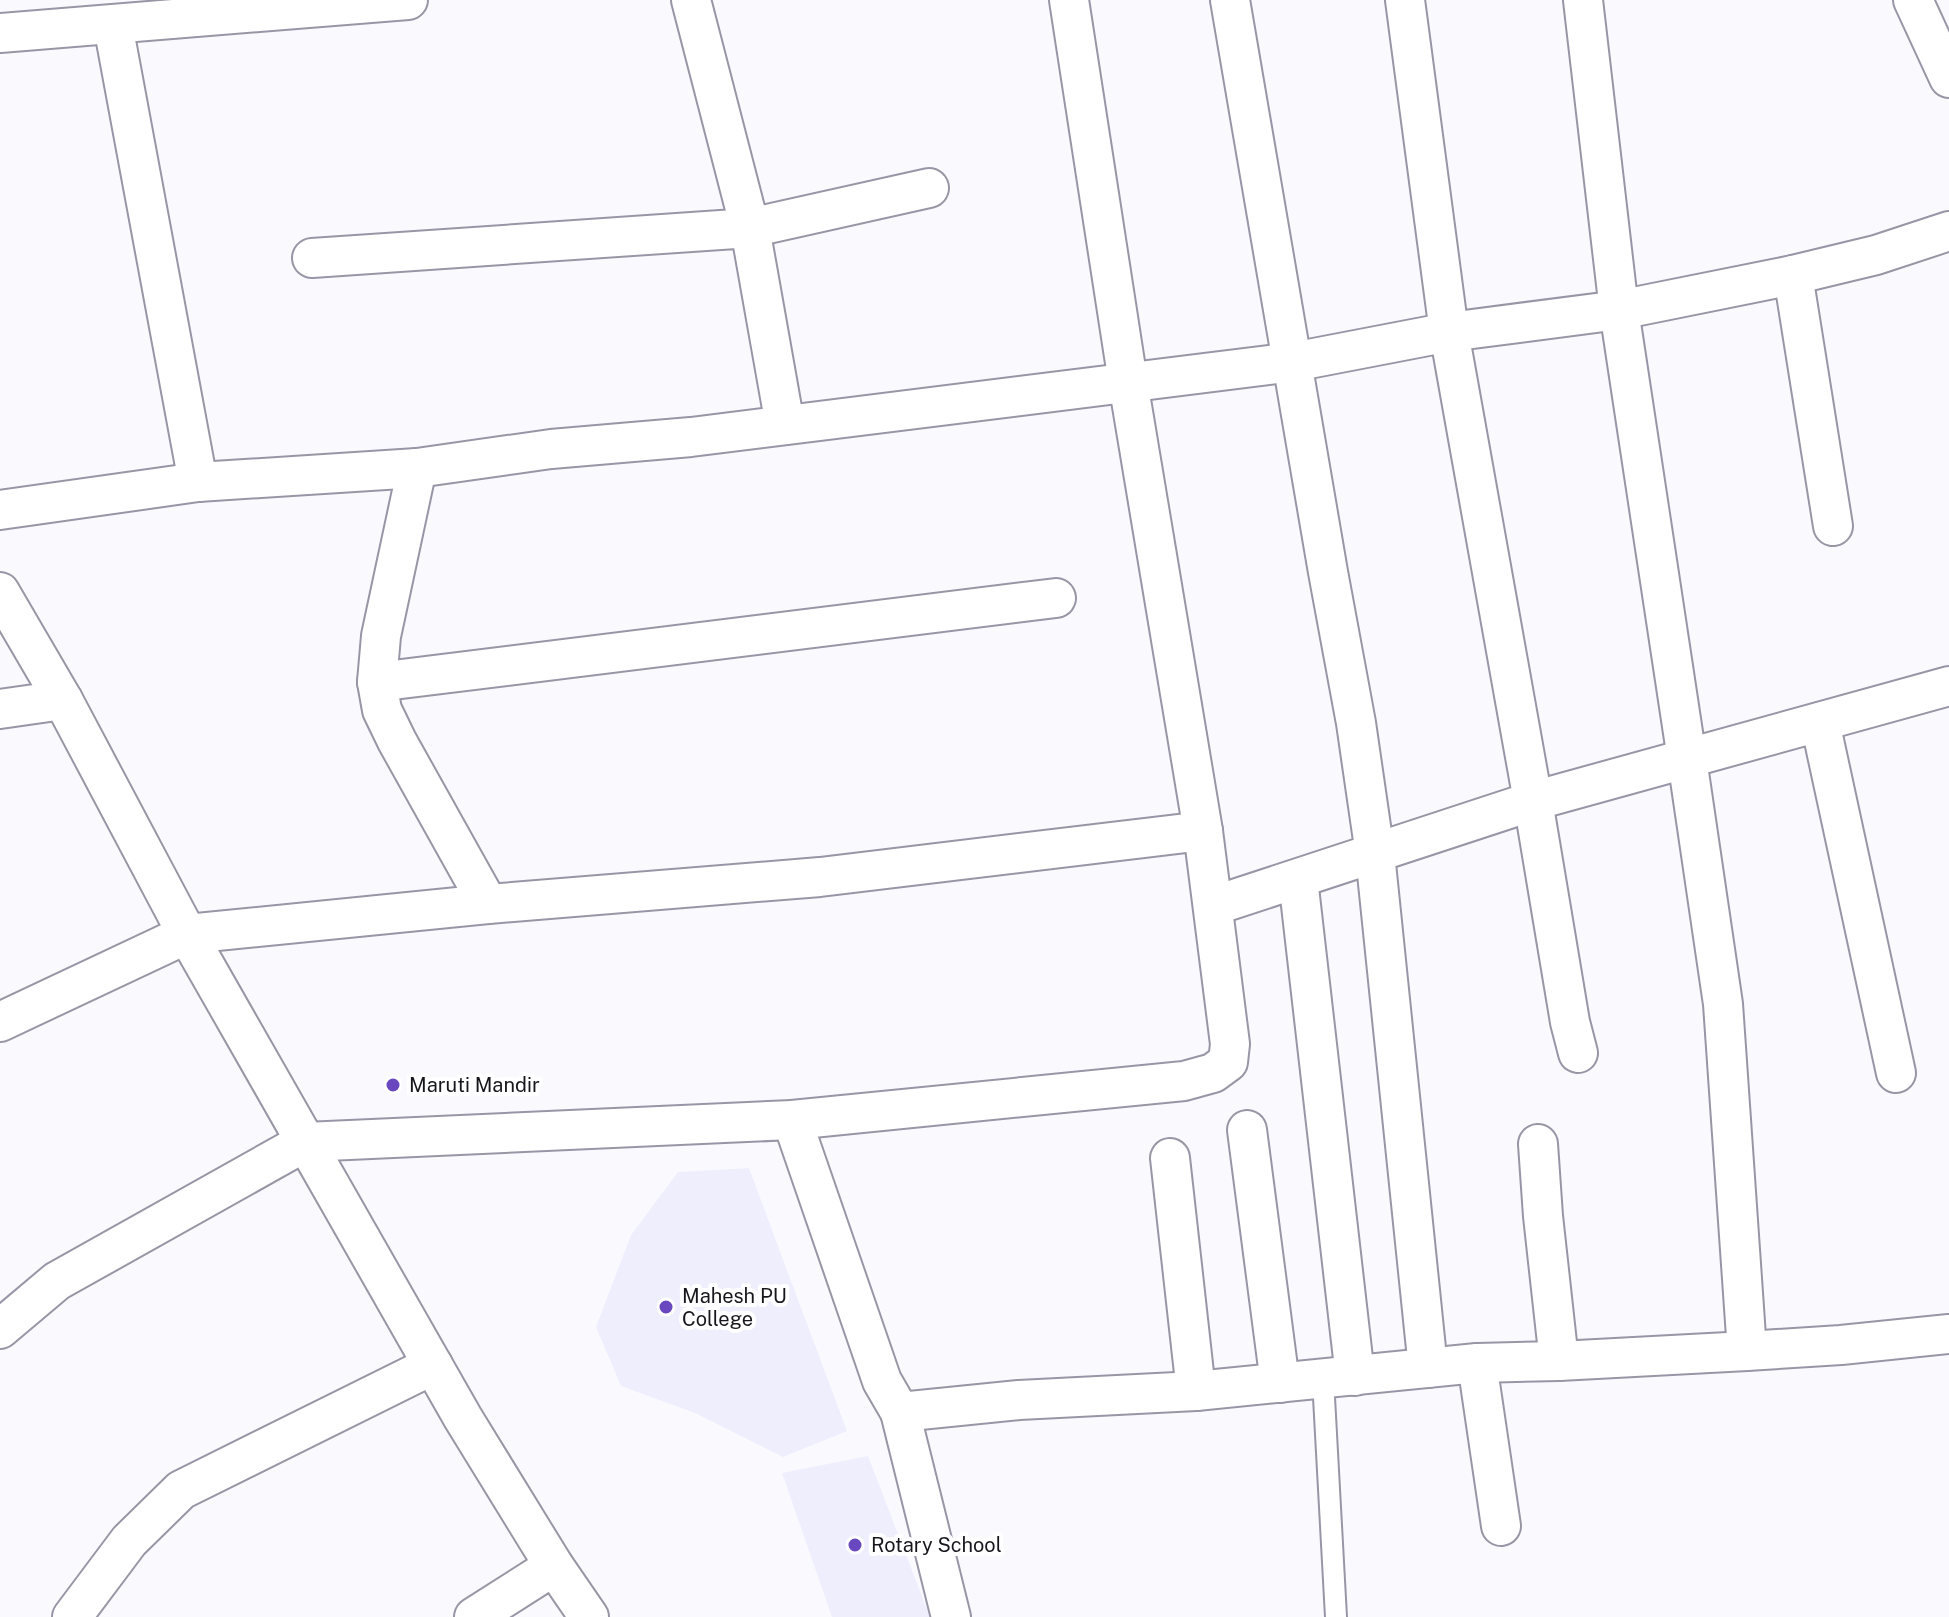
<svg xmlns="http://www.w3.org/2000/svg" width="1949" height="1617" font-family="'Public Sans',sans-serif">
<rect width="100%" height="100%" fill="#fafafe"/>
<g fill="#efeefd">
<polygon points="749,1168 847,1431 783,1457 695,1413 621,1386 596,1327 631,1235 678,1172"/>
<polygon points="868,1456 930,1617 832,1617 782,1473"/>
</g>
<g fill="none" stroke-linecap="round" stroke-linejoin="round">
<defs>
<polyline id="lane" points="1323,1379 1336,1617"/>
<g id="street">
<polyline points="691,0 750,228 929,188"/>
<polyline points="1230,0 1328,572 1356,723 1375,854 1428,1368"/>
<polyline points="1405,0 1449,332 1533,801 1570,1022 1578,1053"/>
<polyline points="1583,0 1619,310 1687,759 1723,1004 1747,1351"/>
<polyline points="1913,0 1949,78"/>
<polyline points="113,25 198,482"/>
<polyline points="0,33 408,0"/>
<polyline points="312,258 750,228 785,425"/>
<polyline points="1793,275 1833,526"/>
<polyline points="417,468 381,636 377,682 382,710 397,741 488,904"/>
<polyline points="0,510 198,482 417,468 551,449 691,437 1293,362 1449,332 1619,310 1793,275 1876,255 1949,231"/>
<polyline points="0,592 63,700 187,934 463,1418 554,1566 589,1617"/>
<polyline points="377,682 1056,598"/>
<polyline points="0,709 63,700"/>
<polyline points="1820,722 1896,1073"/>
<polyline points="1298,879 1355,1376"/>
<polyline points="1213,906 1533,801 1949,686"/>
<polyline points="0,1022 187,934 488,904 820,877 1203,831"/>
<polyline points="792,1120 882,1381 900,1412 1019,1400 1196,1391 1477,1363 1559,1361 1747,1351 1841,1345 1949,1334"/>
<polyline points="1247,1130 1280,1383"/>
<polyline points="1538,1144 1543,1216 1559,1361"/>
<polyline points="1170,1158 1196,1391"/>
<polyline points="0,1329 57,1281 305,1142 792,1120 1184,1081 1213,1073 1228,1062 1230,1044 1203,831 1128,382 1069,0"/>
<polyline points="1477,1363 1501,1526"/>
<polyline points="900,1412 951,1617"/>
<polyline points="72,1617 129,1541 181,1490 433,1365"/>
<polyline points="474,1617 554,1566"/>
</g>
</defs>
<use href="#lane" stroke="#9896a6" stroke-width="24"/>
<use href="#street" stroke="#9896a6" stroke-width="42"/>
<use href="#lane" stroke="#fff" stroke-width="20"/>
<use href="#street" stroke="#fff" stroke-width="38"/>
</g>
<g fill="#6847bf" stroke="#fff" stroke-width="3">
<circle cx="393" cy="1085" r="8"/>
<circle cx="666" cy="1307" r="8"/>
<circle cx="855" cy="1545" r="8"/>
</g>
<g text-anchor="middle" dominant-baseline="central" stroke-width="8" stroke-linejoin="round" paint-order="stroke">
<g font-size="20" fill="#17161c" stroke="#fff" text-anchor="start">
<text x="409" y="1085">Maruti Mandir</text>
<text x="682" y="1296">Mahesh PU<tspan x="682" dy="23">College</tspan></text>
<text x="871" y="1545">Rotary School</text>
</g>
</g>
</svg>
